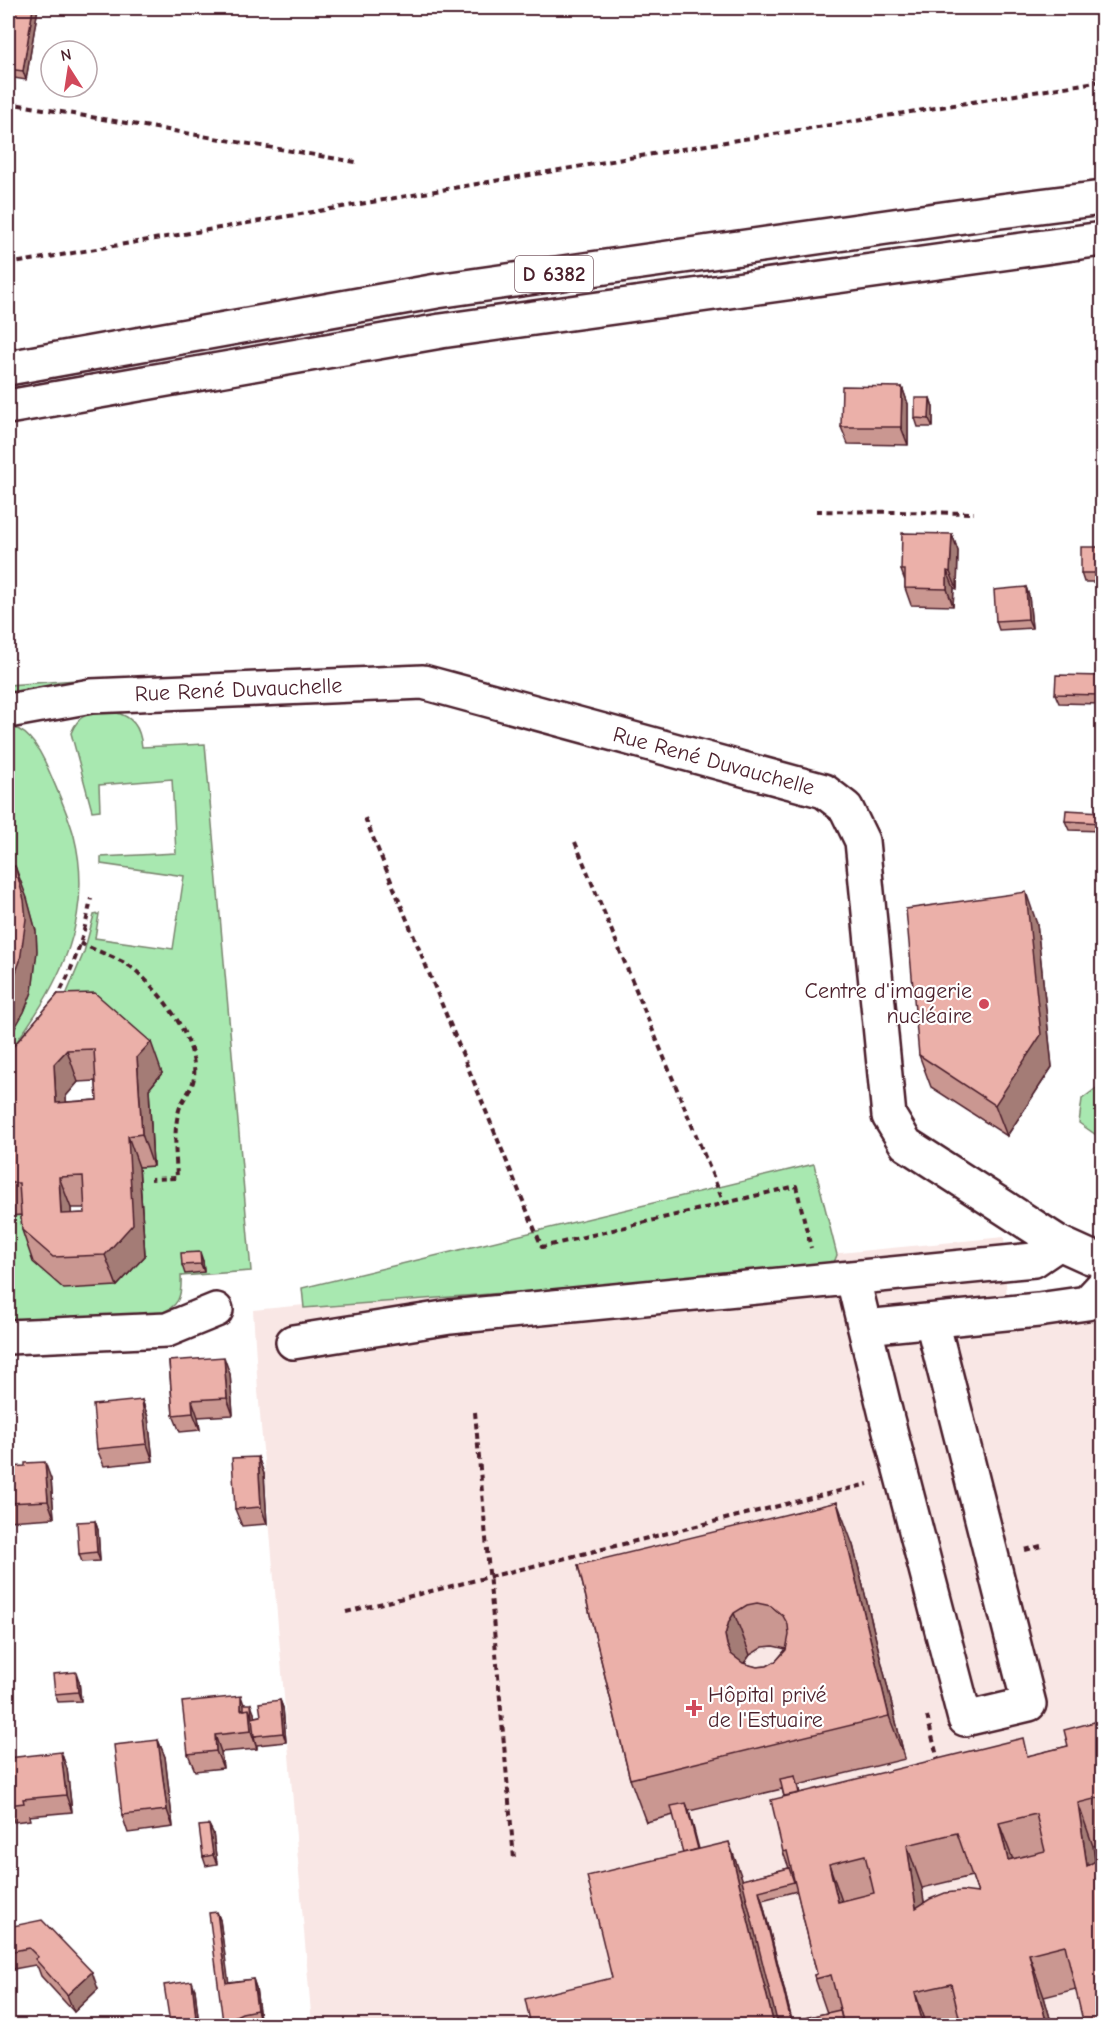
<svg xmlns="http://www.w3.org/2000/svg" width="1110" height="2033" font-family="'Comic Neue',sans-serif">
<rect width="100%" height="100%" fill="#fff"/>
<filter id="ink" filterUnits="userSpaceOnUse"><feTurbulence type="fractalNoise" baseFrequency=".0167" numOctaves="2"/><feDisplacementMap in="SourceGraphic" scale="12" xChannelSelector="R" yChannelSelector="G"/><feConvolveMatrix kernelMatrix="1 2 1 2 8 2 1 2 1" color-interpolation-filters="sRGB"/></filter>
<g filter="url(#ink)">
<polygon fill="#f9e7e5" points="1004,1237 1007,1304 1102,1297 1102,2025 312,2025 258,1391 253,1310"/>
<g fill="#a8e8b0" stroke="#79846e" stroke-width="1.5">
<polygon points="90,679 90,684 8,698 8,685"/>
<path d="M113,712C133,716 140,727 142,747L205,744L251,1271L181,1276C182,1297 179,1307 158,1314L8,1325V1216L31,1215L145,1256L139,1167L153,1166L149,1089L162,1073L66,995L84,952L94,915L99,914L95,938L173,949L184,876L101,864V857L176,853L172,779L99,785L100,810L92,811L71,733C80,711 92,713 113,712Z"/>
<path d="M8,727C29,727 42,754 49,771C58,792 68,814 74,836C94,915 61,983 14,1045L8,1037L24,1012L32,992L37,951L36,931L27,898L8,862Z"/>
<polygon points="1102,1084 1102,1139 1079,1123 1082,1099"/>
<polygon points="814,1164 837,1255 833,1265 822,1269 304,1308 302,1288"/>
</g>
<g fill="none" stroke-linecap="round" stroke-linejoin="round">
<defs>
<g id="minor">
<path id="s1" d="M8,711L91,696L423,682L824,791L846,808L862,841L889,1116L906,1144L1059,1243"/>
<polyline points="853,1279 887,1419 965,1719 1029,1704 932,1321"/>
<polyline points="865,1327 1038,1310 1087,1303 1102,1287"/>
<polyline points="8,1337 167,1330 216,1310"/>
<polyline points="293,1342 450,1317 1034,1260 1059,1243 1090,1257 1102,1259"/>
</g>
<g id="highway">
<polyline points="8,368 437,291 985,213 1102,198"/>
<polyline points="8,407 441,331 1102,239"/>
</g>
</defs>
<use href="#minor" stroke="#4a1f2b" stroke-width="38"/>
<use href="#highway" stroke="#4a1f2b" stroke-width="38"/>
<g stroke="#4a1f2b" stroke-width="4" stroke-dasharray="6 4.5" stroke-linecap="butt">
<polyline points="8,103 356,162"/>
<polyline points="8,264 682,149 1102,81"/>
<polyline points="816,511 974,513"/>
<polyline points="365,818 542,1247 796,1186 811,1248"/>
<polyline points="575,842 724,1203"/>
<path d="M80,943C96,951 121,959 134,969C162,994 198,1039 194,1077C193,1089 182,1099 179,1110C173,1133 176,1155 177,1178L151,1179"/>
<path d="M56,999C74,968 85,933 91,898"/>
<polyline points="475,1412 514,1859"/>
<polyline points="1025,1550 1041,1546"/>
<polyline points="346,1612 868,1484"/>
<polyline points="927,1716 939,1764"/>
</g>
<use href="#minor" stroke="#fff" stroke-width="33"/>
<use href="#highway" stroke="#fff" stroke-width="33"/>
</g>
<g fill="#ca9791" stroke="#4a1f2b" stroke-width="1.5" fill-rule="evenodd">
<polygon points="8,8 38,8 26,80 8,77"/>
<polygon points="902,387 908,404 908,445 848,444 841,427"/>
<polygon points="930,398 933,407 933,427 918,427 915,418"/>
<polygon points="952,534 958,551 957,589 954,588 953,606 911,605 905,588 905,581 901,570"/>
<polygon points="1102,547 1102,582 1084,582 1081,573"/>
<polygon points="1026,587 1029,596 1032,628 999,630 996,621"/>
<polygon points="1102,676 1102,704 1059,703 1055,694"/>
<polygon points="1102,812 1102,831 1069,830 1065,821"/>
<polygon points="1037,924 1052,1067 1007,1136 931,1087 919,1055"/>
<path d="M58,994L162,1073L149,1089L153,1166L139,1167L145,1256L117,1286L64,1289L33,1262L22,1230L21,1215L8,1216V1044L12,1048ZM96,1081L97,1100L66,1102V1096L78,1082ZM71,1208H85V1213L71,1214Z"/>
<polygon points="203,1261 204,1272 185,1274 182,1265"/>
<polygon points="169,1361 230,1374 233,1415 198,1417 200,1430 180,1432 173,1415"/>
<polygon points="142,1400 148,1417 153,1461 104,1466 97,1449"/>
<polygon points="258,1457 264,1474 267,1524 242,1526 235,1509"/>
<polygon points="8,1467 51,1479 54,1518 8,1521"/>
<polygon points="95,1521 98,1530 100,1561 82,1562 79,1554"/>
<path d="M853,1545L905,1759L798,1785L800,1793L1029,1756L1068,1746L1102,1720V1844L1093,1846L1095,1861L1076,1989L1044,1997L1052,2025H531L612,1978L683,1853L674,1815L646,1822L630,1779L578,1565ZM773,1646L786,1649L776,1661L767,1666L757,1667L744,1664L750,1655L763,1647ZM782,1789L784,1796L783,1852L789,1868L743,1880L699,1849L689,1811ZM972,1876L978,1893L924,1902L922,1888ZM797,1891L817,1974L814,1975L827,2013L792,2021L762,1900Z"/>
<polygon points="79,1681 81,1701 58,1702 55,1694"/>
<polygon points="280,1700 283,1708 286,1742 257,1745 257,1749 221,1752 223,1768 195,1771 188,1754 244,1704 254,1712 254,1717 261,1716"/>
<polygon points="158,1740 165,1757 173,1827 128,1833 122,1815"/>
<polygon points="61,1752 67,1769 72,1812 29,1816 30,1820 14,1822 8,1805"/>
<polygon points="209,1825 213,1833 217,1864 206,1866 203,1857"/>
<polygon points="217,1912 220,1920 228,1982 253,1979 256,1988 260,2019 246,2021 237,2025 224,2025 223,2022"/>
<polygon points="8,1927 98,1989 74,2012 41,1976 38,1968 35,1965 8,1970"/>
<polygon points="195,1990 199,2025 171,2025 170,2023"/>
</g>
<g fill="#a47b76" stroke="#4a1f2b" stroke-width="1.5">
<polygon points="33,8 38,8 26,80 23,71"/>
<polygon points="902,387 908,404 908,445 901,427"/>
<polygon points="930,398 933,407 933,427 929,419"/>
<polygon points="952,534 958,551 957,589 950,572"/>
<polygon points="947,571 954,588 953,606 947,589"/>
<polygon points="1026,587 1029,596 1032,628 1028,619"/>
<polygon points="15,866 27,898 36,931 37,951 32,992 24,1012 12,1033 8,1037 8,989"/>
<polygon points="1026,892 1037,924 1052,1067 1007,1136 995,1105"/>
<polygon points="151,1042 162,1073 149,1089 153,1166 142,1134 137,1057"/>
<polygon points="67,1050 78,1082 66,1096 68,1134 56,1103 54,1064"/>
<polygon points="128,1136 139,1167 145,1256 117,1286 105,1255"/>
<polygon points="59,1177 71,1208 73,1246 61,1214"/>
<polygon points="200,1252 203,1261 204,1272 201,1264"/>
<polygon points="224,1357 230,1374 233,1415 227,1398"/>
<polygon points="142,1400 148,1417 153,1461 147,1444"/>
<polygon points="192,1400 198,1417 200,1430 193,1413"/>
<polygon points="258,1457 264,1474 267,1524 261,1507"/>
<polygon points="45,1462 51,1479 54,1518 48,1501"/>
<polygon points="837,1502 853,1545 905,1759 889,1716"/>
<polygon points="95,1521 98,1530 100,1561 97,1552"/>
<polygon points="734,1613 750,1655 744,1663 741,1678 727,1645 725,1635 729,1621"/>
<polygon points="76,1672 79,1681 81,1701 78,1692"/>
<polygon points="241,1696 247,1713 241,1710"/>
<polygon points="280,1700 283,1708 286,1742 283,1733"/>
<polygon points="251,1704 254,1712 256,1736 254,1736 257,1749 251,1731 249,1709"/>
<polygon points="215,1735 221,1752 223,1768 216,1751"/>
<polygon points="158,1740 165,1757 173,1827 167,1810"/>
<polygon points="61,1752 67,1769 72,1812 66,1795"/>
<polygon points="686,1803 689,1811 709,1893 706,1884"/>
<polygon points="1078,1803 1093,1846 1102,1909 1087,1866"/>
<polygon points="999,1823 1015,1865 1008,1860"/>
<polygon points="209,1825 213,1833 217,1864 213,1855"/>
<polygon points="729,1842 744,1884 779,2025 774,2025"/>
<polygon points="907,1845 922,1888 931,1951 916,1908"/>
<polygon points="829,1864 844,1907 838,1902"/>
<polygon points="759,1891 762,1900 793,2025 791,2021"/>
<polygon points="217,1912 220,1920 230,1991 226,1983"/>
<polygon points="1029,1954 1044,1997 1052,2025 1047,2025"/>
<polygon points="92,1972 98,1989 74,2012 67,1995"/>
<polygon points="253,1979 256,1988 260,2019 257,2010"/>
<polygon points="192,1981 195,1990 199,2025 196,2019"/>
<polygon points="915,1992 927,2025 923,2025"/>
</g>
<g fill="#ebb0a9" stroke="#4a1f2b" stroke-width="1.5" fill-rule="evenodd">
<polygon points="8,8 33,8 23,71 8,69"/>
<polygon points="842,386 902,387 901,427 841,427"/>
<polygon points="915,398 930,398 929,419 915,418"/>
<polygon points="902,533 952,534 950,572 947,571 947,589 905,588 905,570 901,570"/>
<rect x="1081" y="547" width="21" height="26"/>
<polygon points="1026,587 1028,619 996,621 994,590"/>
<polygon points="1056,675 1102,676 1102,695 1055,694"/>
<polygon points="1066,810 1102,812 1102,823 1065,821"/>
<polygon points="15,866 24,900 26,919 20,961 13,980 8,989 8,867"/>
<polygon points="1026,892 1041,1035 995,1105 919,1055 906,909"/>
<path d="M95,993L151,1042L137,1057L142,1134L128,1136L133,1224L105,1255L53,1257L22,1230L19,1183H8V1044L12,1048L58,994ZM94,1049L97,1100L56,1103L54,1064L67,1050ZM83,1176L85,1213L61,1214L59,1177Z"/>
<polygon points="200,1252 201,1264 182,1265 181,1253"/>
<polygon points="224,1357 227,1398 192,1400 193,1413 173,1415 169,1361"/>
<polygon points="142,1400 147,1444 97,1449 93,1405"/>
<polygon points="258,1457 261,1507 235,1509 232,1458"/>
<polygon points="45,1462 48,1501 8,1503 8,1467 25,1466 25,1463"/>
<path d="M837,1502L889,1716L630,1779L578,1565ZM757,1603L771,1606L783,1616L788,1625L789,1635L786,1650L776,1661L767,1666L757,1667L743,1663L731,1654L727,1645L725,1635L729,1621L734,1613L747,1605Z"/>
<polygon points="95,1521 97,1552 79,1554 77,1522"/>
<polygon points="76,1672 78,1692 55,1694 53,1674"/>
<polygon points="241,1696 241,1710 249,1709 251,1731 215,1735 216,1751 188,1754 182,1702"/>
<polygon points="280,1700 283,1733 254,1736 252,1718 261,1716 259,1703"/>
<polygon points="244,1704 251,1704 252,1718 249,1709 244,1710"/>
<path d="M1102,1720V1797L1078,1803L1087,1866L1102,1857V2025H1084L1065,1945L1029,1954L1047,2025H961L951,1984L915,1992L923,2025H844L831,1975L815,1979L814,1975L817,1974L787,1851L783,1852L771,1800L1023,1738L1027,1756L1068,1746L1064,1730ZM1036,1814L1045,1851L1008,1860L999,1823ZM957,1833L978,1893L962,1891L945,1893L930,1899L916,1908L907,1845ZM865,1855L874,1893L838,1902L829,1864Z"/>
<polygon points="158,1740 167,1810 122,1815 114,1745"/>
<polygon points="61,1752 66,1795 23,1799 24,1803 8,1805 8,1758"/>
<polygon points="795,1776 799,1793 784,1796 780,1779"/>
<polygon points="686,1803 698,1849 683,1853 671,1806"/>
<polygon points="209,1825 213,1855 203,1857 199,1826"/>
<polygon points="729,1842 774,2025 531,2025 525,1999 612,1978 587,1876"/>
<polygon points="789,1868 794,1882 759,1891 791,2021 840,2010 843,2024 836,2025 778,2025 742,1880"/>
<polygon points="217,1912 226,1983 253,1979 257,2010 242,2013 223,2022 209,1913"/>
<polygon points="42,1920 92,1972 67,1995 35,1959 38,1957 29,1948 8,1952 8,1927"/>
<polygon points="192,1981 196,2019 170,2023 164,1985"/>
<polygon points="77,2020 78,2025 58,2025 57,2024"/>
</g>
</g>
<g fill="#d1495b" stroke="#fff" stroke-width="2">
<circle cx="984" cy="1004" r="6"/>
<path d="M691 1699h6v6h6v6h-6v6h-6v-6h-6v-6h6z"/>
</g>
<g text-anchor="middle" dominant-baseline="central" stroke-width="4.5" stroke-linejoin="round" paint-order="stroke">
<rect fill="#fff" stroke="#80626b" stroke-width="1.5" x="515" y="256" width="78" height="36" rx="4.5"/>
<g font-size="21" font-weight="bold" fill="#4a1f2b">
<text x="554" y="274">D 6382</text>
</g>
<g font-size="22" fill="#4a1f2b" stroke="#fff">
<text stroke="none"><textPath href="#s1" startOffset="232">Rue René Duvauchelle</textPath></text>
<text stroke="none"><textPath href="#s1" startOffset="718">Rue René Duvauchelle</textPath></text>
</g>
<g font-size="22" fill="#4a1f2b" stroke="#fff" text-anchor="end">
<text x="972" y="991">Centre d'imagerie<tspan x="972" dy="25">nucléaire</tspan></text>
<text x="708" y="1695" text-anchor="start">Hôpital privé<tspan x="708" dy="25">de l'Estuaire</tspan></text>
</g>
</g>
<rect width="1110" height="2033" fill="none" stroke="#fff" stroke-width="30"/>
<rect x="15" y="15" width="1080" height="2003" fill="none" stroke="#4a1f2b" stroke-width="2" filter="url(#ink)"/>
<g transform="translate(69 69) rotate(348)"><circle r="28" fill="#ffffff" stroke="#b7a5aa" stroke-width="1.5"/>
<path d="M0-4.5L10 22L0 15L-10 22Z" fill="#d1495b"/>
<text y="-9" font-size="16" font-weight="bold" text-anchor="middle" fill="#4a1f2b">N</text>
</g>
</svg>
